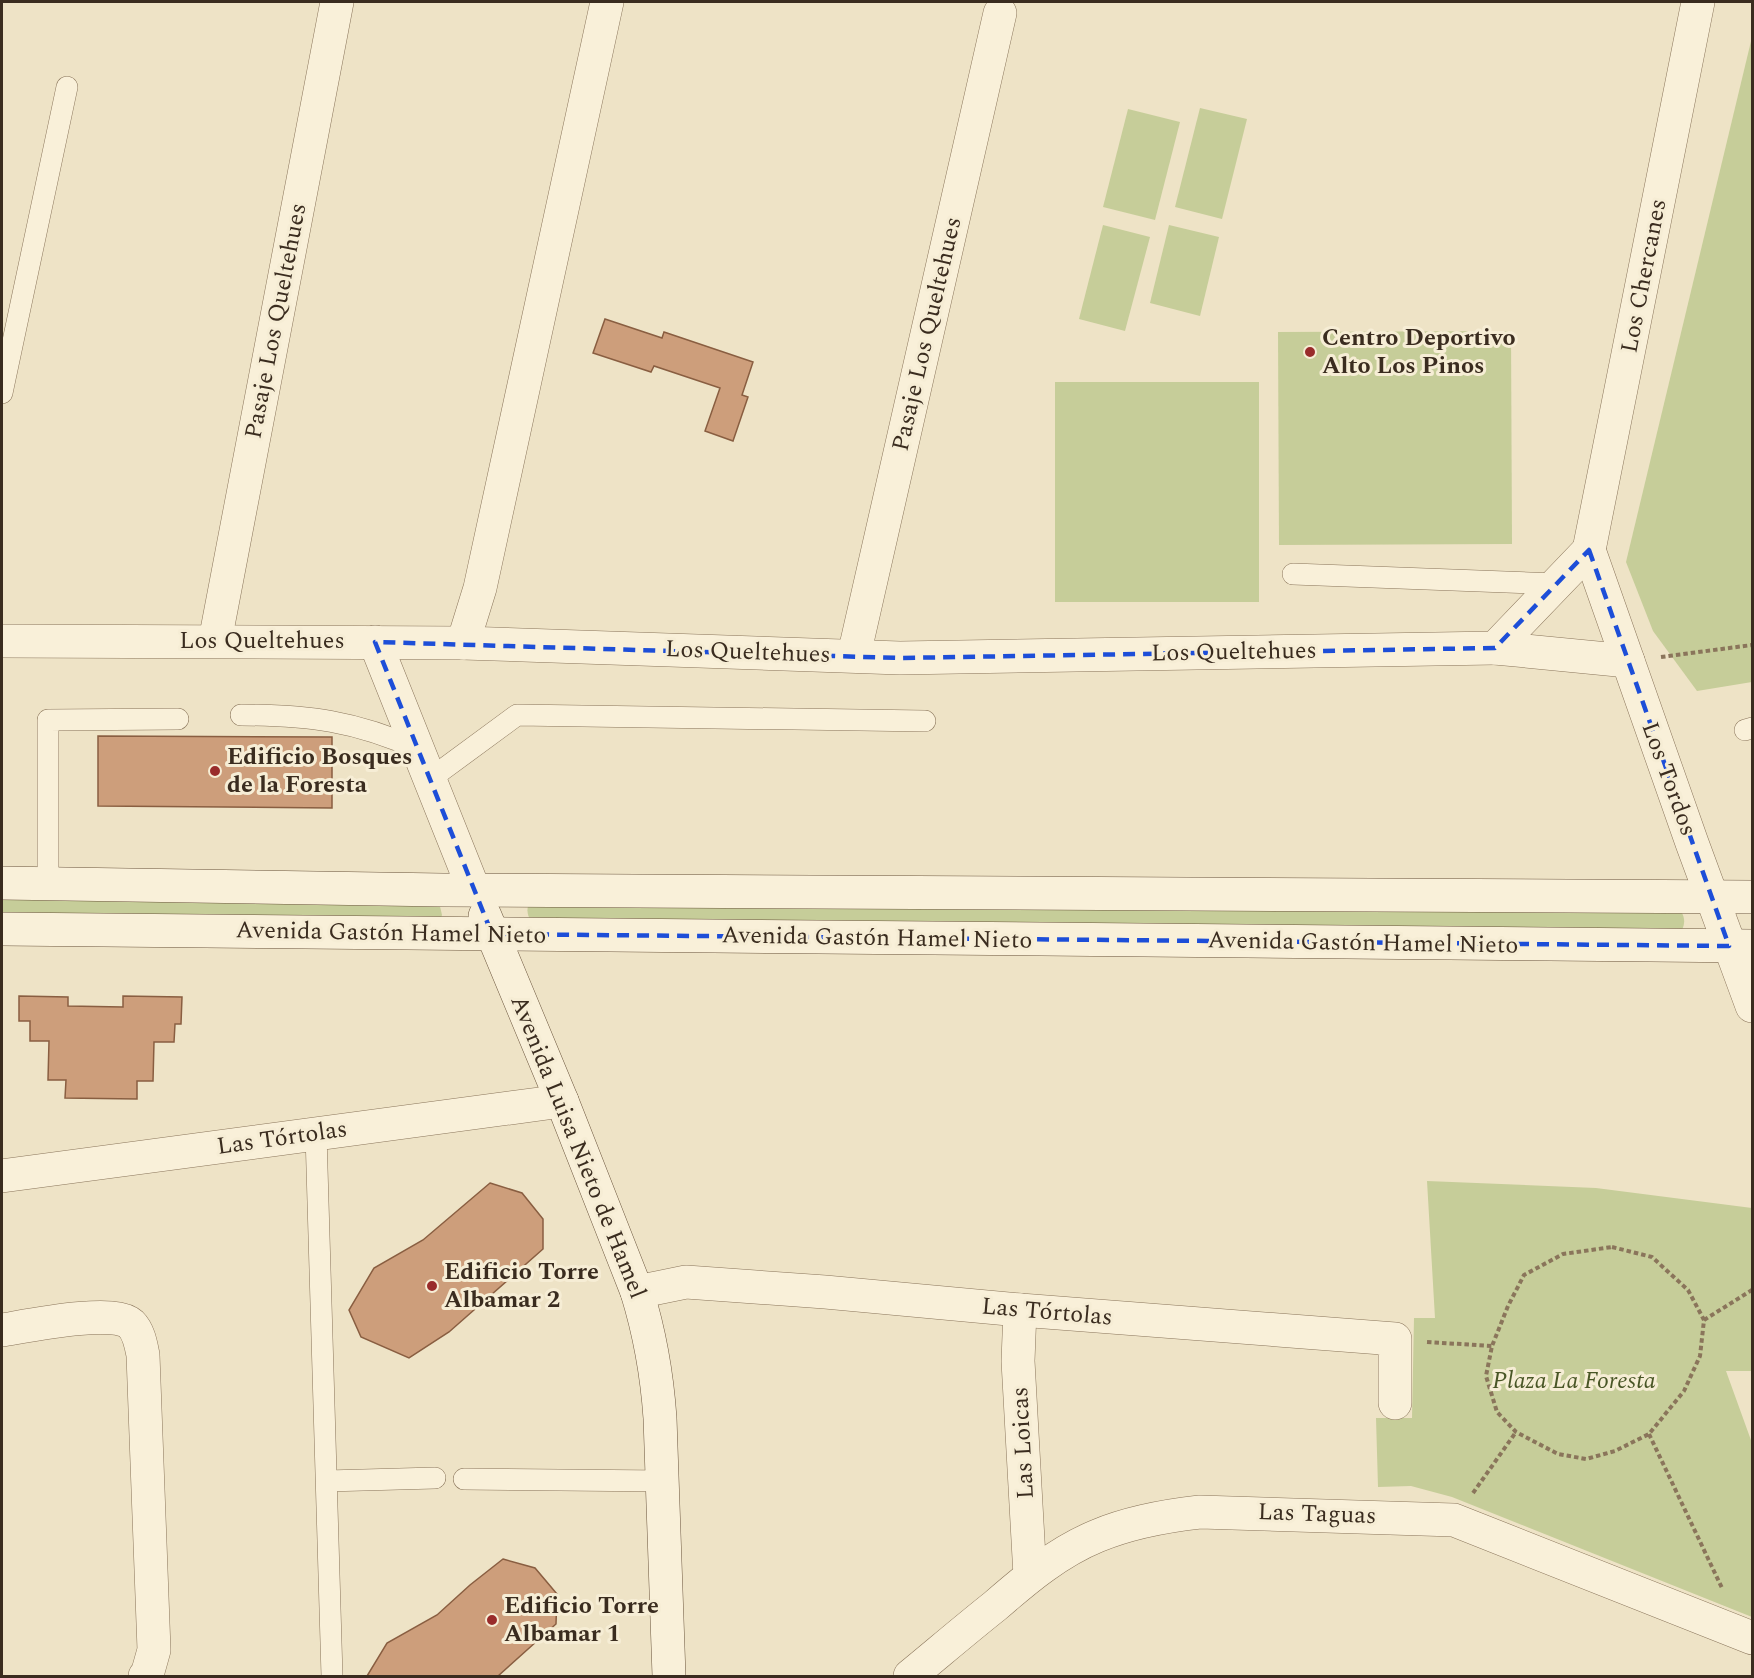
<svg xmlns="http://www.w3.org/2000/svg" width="1754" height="1678" font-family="Spectral,serif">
<rect width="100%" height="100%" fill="#eee3c6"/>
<g fill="#c6cd99">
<polygon points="1752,37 1752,682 1697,691 1653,631 1626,562"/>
<polygon points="1200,108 1247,119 1222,219 1175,207"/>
<polygon points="1128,109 1180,122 1155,220 1103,207"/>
<polygon points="1103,225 1150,237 1125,331 1079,319"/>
<polygon points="1169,225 1219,237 1200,316 1150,303"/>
<polygon points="1511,331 1512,544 1279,545 1278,332"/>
<rect x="1055" y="382" width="204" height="220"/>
<polygon points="2,897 439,902 442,915 440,920 2,913"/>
<path d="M530,901L1681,911C1685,918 1685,923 1682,930L531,922C527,914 526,909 530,901Z"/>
<polygon points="1427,1181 1596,1188 1752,1208 1752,1371 1726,1371 1752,1443 1752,1617 1452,1497 1411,1486 1378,1487 1376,1418 1412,1418 1414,1318 1435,1318"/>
</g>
<g fill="#cd9e7b" stroke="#895e41" stroke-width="1.5">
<polygon points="605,319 662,338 664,332 753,362 742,395 748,397 733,441 705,431 720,388 654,366 651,372 593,353"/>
<polygon points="98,736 332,737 332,808 98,806"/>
<polygon points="19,996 68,997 68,1006 123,1007 123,996 182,997 181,1024 175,1024 174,1042 154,1042 153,1081 137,1081 137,1099 65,1098 66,1080 48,1080 49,1041 30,1041 30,1021 19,1021"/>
<polygon points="490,1183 522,1193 543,1219 543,1249 449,1332 409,1358 361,1337 349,1310 374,1268 423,1240"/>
<polygon points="503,1559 535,1568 557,1594 556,1624 498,1676 367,1676 387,1643 437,1615 470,1585"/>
</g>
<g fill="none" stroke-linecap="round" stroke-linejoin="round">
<defs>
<g id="lane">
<polyline points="2,393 67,87"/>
<polyline points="1293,574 1556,584"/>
<path d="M241,715C309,715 355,721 418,749"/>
<polyline points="1745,730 1752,728"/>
<polyline points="430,779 517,715 925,721"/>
<polyline points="48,884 48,720 178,719"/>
<polyline points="316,1134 332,1676"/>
<polyline points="464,1479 663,1481"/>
<polyline points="327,1481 435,1478"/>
</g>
<g id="street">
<polyline points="1589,550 1698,2"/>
<polyline points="1589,550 1692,843 1752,1006"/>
<polyline points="2,641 463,643 900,658 1495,648 1589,550"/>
<polyline points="215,641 337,2"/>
<polyline points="375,642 474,890"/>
<polyline points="463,643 480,588 607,2"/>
<polyline points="1495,648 1628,661"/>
<polyline points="854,655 1000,13"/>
<polyline points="2,1176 562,1101"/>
<polyline points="637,1292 686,1282 825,1292 1020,1310 1395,1339 1395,1403"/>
<polyline points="1020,1310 1018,1361 1030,1576"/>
<path d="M2,1330C27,1326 114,1308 131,1324C139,1332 141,1345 143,1355L154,1650L147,1675L145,1676"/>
<path d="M910,1676C938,1653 966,1629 995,1606C1026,1579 1058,1552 1097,1536C1130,1522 1164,1516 1200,1512L1454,1520L1752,1638"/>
</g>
<g id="secondary">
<polyline points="2,883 443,890 1752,897"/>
<path d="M485,916L562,1101L637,1292C650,1334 657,1375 660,1418L669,1676"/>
<polyline points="2,929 1752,946"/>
</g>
</defs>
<use href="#lane" stroke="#8a755b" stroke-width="22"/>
<use href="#street" stroke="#8a755b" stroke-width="34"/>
<use href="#secondary" stroke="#6c563e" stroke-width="34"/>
<g stroke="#8a755b" stroke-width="4" stroke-dasharray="4.5 3" stroke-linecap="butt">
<polyline points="1661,657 1752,645"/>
<polygon points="1612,1247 1652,1257 1688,1290 1704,1320 1700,1356 1684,1391 1649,1434 1615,1451 1586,1459 1558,1454 1516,1432 1497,1412 1486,1376 1492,1346 1508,1306 1524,1275 1563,1254"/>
<polyline points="1704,1320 1752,1290"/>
<polyline points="1427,1342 1492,1346"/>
<polyline points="1649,1434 1722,1588"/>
<polyline points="1473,1493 1516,1432"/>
</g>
<use href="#lane" stroke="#f9f0d9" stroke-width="21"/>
<use href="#street" stroke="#f9f0d9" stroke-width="33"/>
<use href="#secondary" stroke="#f9f0d9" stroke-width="33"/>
</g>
<path fill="none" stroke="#1d4ed8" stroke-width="4.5" stroke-dasharray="12 8" stroke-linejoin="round" d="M1589,550L1729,946L492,934L375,642L900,658L1495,648Z"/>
<g fill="#992c2b" stroke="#f6edd5" stroke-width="2">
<circle cx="1310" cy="352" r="6"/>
<circle cx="215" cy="771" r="6"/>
<circle cx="432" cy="1286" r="6"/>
<circle cx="492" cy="1620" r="6"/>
</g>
<g text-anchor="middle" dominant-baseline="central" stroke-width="6" stroke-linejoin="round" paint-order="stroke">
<g font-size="24" fill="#3a2c1f" stroke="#f6edd5">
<text transform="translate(1644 276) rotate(-79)">Los Chercanes</text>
<text transform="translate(276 321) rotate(-79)">Pasaje Los Queltehues</text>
<text transform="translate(927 334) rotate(-77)">Pasaje Los Queltehues</text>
<text x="262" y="641">Los Queltehues</text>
<text transform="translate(748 652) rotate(2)">Los Queltehues</text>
<text transform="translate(1234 652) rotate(-1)">Los Queltehues</text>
<text transform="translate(1669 779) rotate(70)">Los Tordos</text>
<text transform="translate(391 933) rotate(1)">Avenida Gastón Hamel Nieto</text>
<text transform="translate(877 938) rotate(1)">Avenida Gastón Hamel Nieto</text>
<text transform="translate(1363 943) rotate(1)">Avenida Gastón Hamel Nieto</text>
<text transform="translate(282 1138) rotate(-8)">Las Tórtolas</text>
<text transform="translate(578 1147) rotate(68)">Avenida Luisa Nieto de Hamel</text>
<text transform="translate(1047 1312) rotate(5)">Las Tórtolas</text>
<text transform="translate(1023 1443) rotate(-93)">Las Loicas</text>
<text transform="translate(1317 1514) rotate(2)">Las Taguas</text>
</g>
<g font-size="24" font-weight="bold" fill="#3a2c1f" stroke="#f6edd5" text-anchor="start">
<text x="1322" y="338">Centro Deportivo<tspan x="1322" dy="28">Alto Los Pinos</tspan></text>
<text x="227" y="757">Edificio Bosques<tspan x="227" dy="28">de la Foresta</tspan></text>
<text x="444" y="1272">Edificio Torre<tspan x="444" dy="28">Albamar 2</tspan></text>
<text x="504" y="1606">Edificio Torre<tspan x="504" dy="28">Albamar 1</tspan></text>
</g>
<g font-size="24" font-style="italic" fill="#495626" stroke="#f6edd5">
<text x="1574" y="1381">Plaza La Foresta</text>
</g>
</g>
<rect width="1754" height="1678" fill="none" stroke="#3a2c1f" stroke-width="6"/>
</svg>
